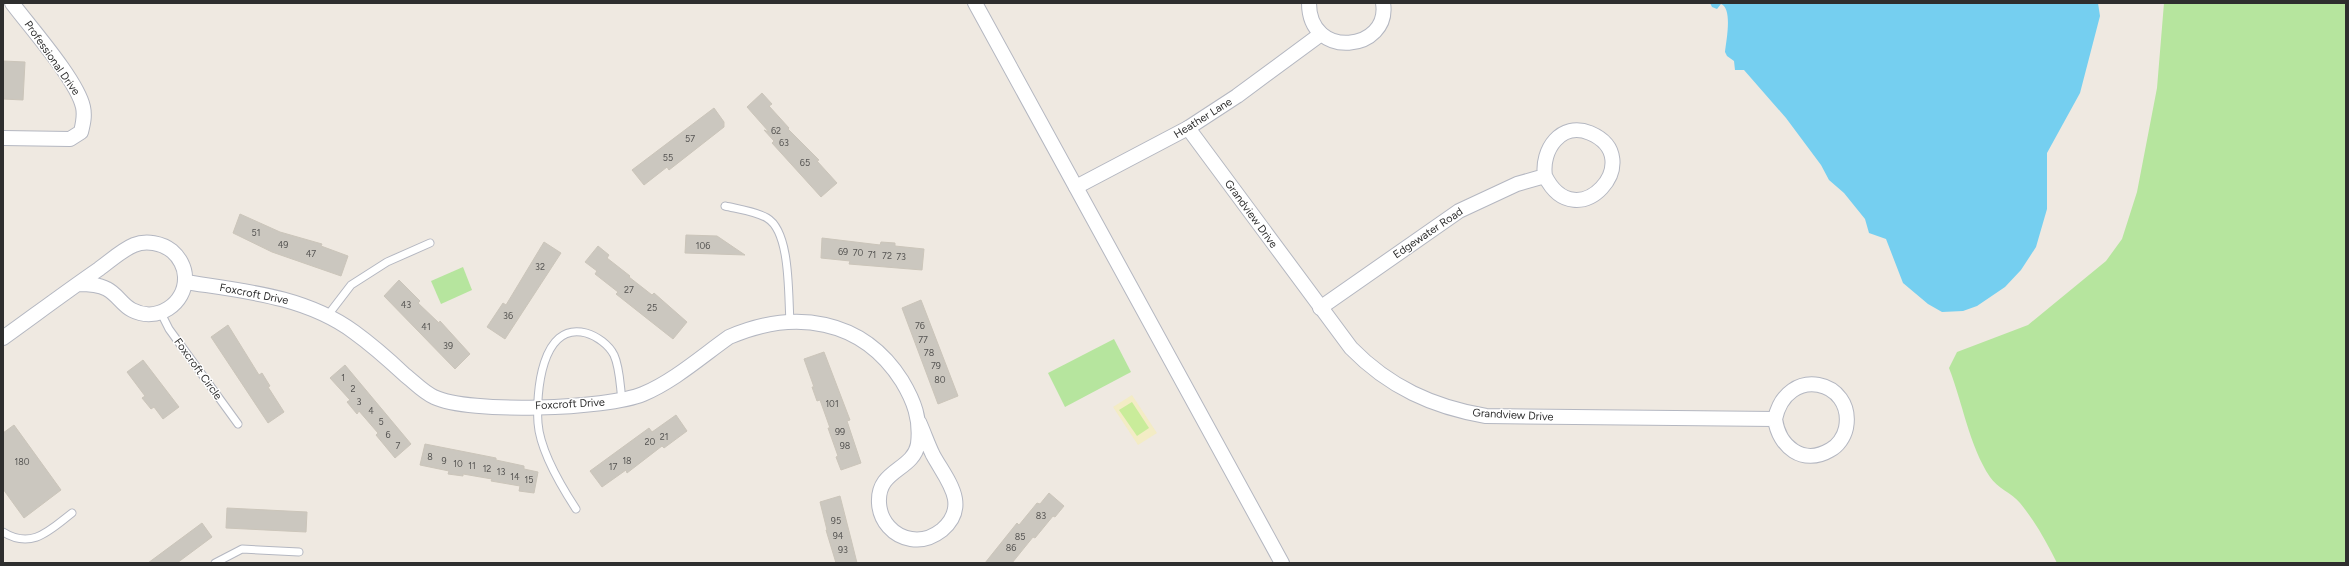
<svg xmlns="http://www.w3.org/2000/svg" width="2349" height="566" font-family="Figtree,sans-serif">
<rect width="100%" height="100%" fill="#efe9e1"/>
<g fill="#b6e59e">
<path d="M2164,3H2346V563H2057C2047,543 2035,521 2020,503C2012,493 1997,488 1990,477C1969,445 1963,404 1949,368L1957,352L2028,325L2106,261L2122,239L2137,192L2157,88Z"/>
<polygon points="463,267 472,290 441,304 431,281"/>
<polygon points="1114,339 1131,372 1065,407 1048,373"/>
</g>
<polygon fill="#f3ecc5" points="1132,395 1157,433 1138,445 1113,407"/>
<polygon fill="#c9ec9a" points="1132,402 1149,428 1137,436 1119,410"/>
<path fill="#75cff0" d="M1710,3H2098L2100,16L2080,93L2047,153V209L2036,247L2021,270L2005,287L1977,306L1963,311L1942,312L1928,304L1903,283L1886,239L1869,233L1865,219L1844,193L1829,180L1821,165L1786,118L1744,70H1735L1734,61L1727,56L1725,52C1726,41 1733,9 1721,4L1717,9L1712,7Z"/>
<g fill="#cbc7bf" stroke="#cbc5ba">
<polygon points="3,61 25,62 23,100 3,99"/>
<polygon points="762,93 772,104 769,106 789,128 788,129 819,160 817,161 837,183 821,197 772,143 774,141 764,130 769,132 747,107"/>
<polygon points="714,108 724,122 724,127 669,170 667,167 644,185 632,170"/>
<polygon points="240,214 280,232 322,244 321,246 348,256 341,276 272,252 233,233"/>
<polygon points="686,235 717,236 745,255 685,253"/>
<polygon points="822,238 880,245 881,242 895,243 895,246 924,249 922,270 849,264 850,261 821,258"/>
<polygon points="544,242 561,253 505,339 487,327 503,303 506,305"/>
<polygon points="598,246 609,255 607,258 630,276 629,277 652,295 654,293 687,322 673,339 616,294 618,292 595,274 597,271 585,262"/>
<polygon points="399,280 420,301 418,303 439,323 440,321 470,354 455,369 384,296"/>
<polygon points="921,300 958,396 938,404 902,308"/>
<polygon points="228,325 259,375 262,373 270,386 268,387 284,412 268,423 211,337"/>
<polygon points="824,352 850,420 847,421 861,463 841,470 836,457 838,456 828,428 830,428 820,400 817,401 812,387 814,387 804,359"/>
<polygon points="143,360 179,407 163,419 154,407 151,409 142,398 145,396 127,372"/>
<polygon points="345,365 411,444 395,458 376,435 378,433 359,411 357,414 347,402 350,400 330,378"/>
<polygon points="676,415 687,431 664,448 662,446 627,473 626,470 602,487 590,471 649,428 652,432"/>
<polygon points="14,425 61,490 24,518 3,489 3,433"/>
<polygon points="425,444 496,458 496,460 524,466 524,469 538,472 534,493 519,491 520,486 491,481 492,479 463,474 463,476 448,474 449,471 420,465"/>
<polygon points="1049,493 1064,506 1055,517 1053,516 1035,538 1033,537 1012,563 985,563 1017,523 1019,525 1037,503 1040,504"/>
<polygon points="840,496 851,539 857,563 836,563 826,530 827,530 820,502"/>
<polygon points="227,508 307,512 306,532 226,528"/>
<polygon points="202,523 212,537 177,563 148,563"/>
</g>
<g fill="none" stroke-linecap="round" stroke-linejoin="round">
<defs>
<g id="service">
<path d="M725,206C738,209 755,211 767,218C791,232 788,296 790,321"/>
<polyline points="161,313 169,329 238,424"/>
<polyline points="328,315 351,285 387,262 430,243"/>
<path d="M576,509C561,486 540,451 538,423C536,394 541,321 586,333C597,336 609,345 614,355C620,368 620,386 622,400"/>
<path d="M3,532C32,550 50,530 72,513"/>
<polyline points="215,563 242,549 299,552"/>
</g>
<g id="minor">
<polyline points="975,3 1282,563"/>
<path d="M1309,3C1309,61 1391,51 1383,3"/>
<path d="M1188,128L1351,348C1389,387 1433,407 1486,416L1775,419C1779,447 1803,466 1830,450C1838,446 1844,437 1846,428C1855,380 1787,364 1775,419"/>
<path d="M3,138L70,139L81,132C83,124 85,116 83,107C77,80 30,27 12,3"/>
<polyline points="1076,187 1188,128 1237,96 1321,34"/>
<path d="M185,282C243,291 305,296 354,332C372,345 389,360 405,375C414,382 423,392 434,397C469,414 607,409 643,394C674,381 702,356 729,337C794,309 862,318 902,381C914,401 921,419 918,444C913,471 877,469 879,503C880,521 893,536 911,539C922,541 933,537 942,530C971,505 946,479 933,455C928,445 924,433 919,422"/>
<path d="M1320,308L1459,211L1517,184L1545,176C1577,240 1649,158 1590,133C1561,121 1541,150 1545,176"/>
<path d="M3,338C35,315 67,291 99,269C110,261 122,250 134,245C146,240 162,243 172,251C179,257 185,267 185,277C186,304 157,323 132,310C122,305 117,294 107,289C98,284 87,284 78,284"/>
</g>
</defs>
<use href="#service" stroke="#b4b7c1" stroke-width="9"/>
<use href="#minor" stroke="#b4b7c1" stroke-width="16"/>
<use href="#service" stroke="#fff" stroke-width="7"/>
<use href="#minor" stroke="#fff" stroke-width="14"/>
</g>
<g text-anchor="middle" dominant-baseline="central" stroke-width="3" stroke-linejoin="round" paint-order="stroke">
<g font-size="9" fill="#555452">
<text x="776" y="130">62</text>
<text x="690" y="138">57</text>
<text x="784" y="142">63</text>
<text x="668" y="157">55</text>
<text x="805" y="162">65</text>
<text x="256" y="232">51</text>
<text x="283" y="244">49</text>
<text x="703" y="245">106</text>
<text x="843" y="251">69</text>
<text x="858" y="252">70</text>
<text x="311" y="253">47</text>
<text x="872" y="254">71</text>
<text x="887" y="255">72</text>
<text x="901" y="256">73</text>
<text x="540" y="266">32</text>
<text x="629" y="289">27</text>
<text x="406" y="304">43</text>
<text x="652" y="307">25</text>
<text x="508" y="315">36</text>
<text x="920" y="325">76</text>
<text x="426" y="326">41</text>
<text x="923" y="339">77</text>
<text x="448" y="345">39</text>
<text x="929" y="352">78</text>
<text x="936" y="365">79</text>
<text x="343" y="377">1</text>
<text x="940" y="379">80</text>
<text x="353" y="388">2</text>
<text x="359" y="401">3</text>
<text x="832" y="403">101</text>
<text x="371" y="410">4</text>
<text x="381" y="421">5</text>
<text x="840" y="431">99</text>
<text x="388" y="434">6</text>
<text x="664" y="436">21</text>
<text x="650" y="441">20</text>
<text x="398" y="445">7</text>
<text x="845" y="445">98</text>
<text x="430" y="456">8</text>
<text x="444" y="460">9</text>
<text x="627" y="460">18</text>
<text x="22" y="461">180</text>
<text x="458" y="463">10</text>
<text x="472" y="465">11</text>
<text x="613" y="466">17</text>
<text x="487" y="468">12</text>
<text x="501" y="471">13</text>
<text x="515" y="476">14</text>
<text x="529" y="479">15</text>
<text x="1041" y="515">83</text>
<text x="836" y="520">95</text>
<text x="838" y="535">94</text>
<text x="1020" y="536">85</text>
<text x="1011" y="547">86</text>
<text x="843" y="549">93</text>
</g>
<g font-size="11" fill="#2e2e2e" stroke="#fff">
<text transform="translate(52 58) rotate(55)">Professional Drive</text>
<text transform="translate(1203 118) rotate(-32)">Heather Lane</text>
<text transform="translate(1251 214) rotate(54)">Grandview Drive</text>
<text transform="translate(1428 233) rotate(-34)">Edgewater Road</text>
<text transform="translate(254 294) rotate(11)">Foxcroft Drive</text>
<text transform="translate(198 369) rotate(54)">Foxcroft Circle</text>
<text transform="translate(570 404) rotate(-3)">Foxcroft Drive</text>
<text transform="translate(1513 415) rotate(3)">Grandview Drive</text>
</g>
</g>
<rect width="2349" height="566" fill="none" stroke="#2e2e2e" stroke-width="8"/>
</svg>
